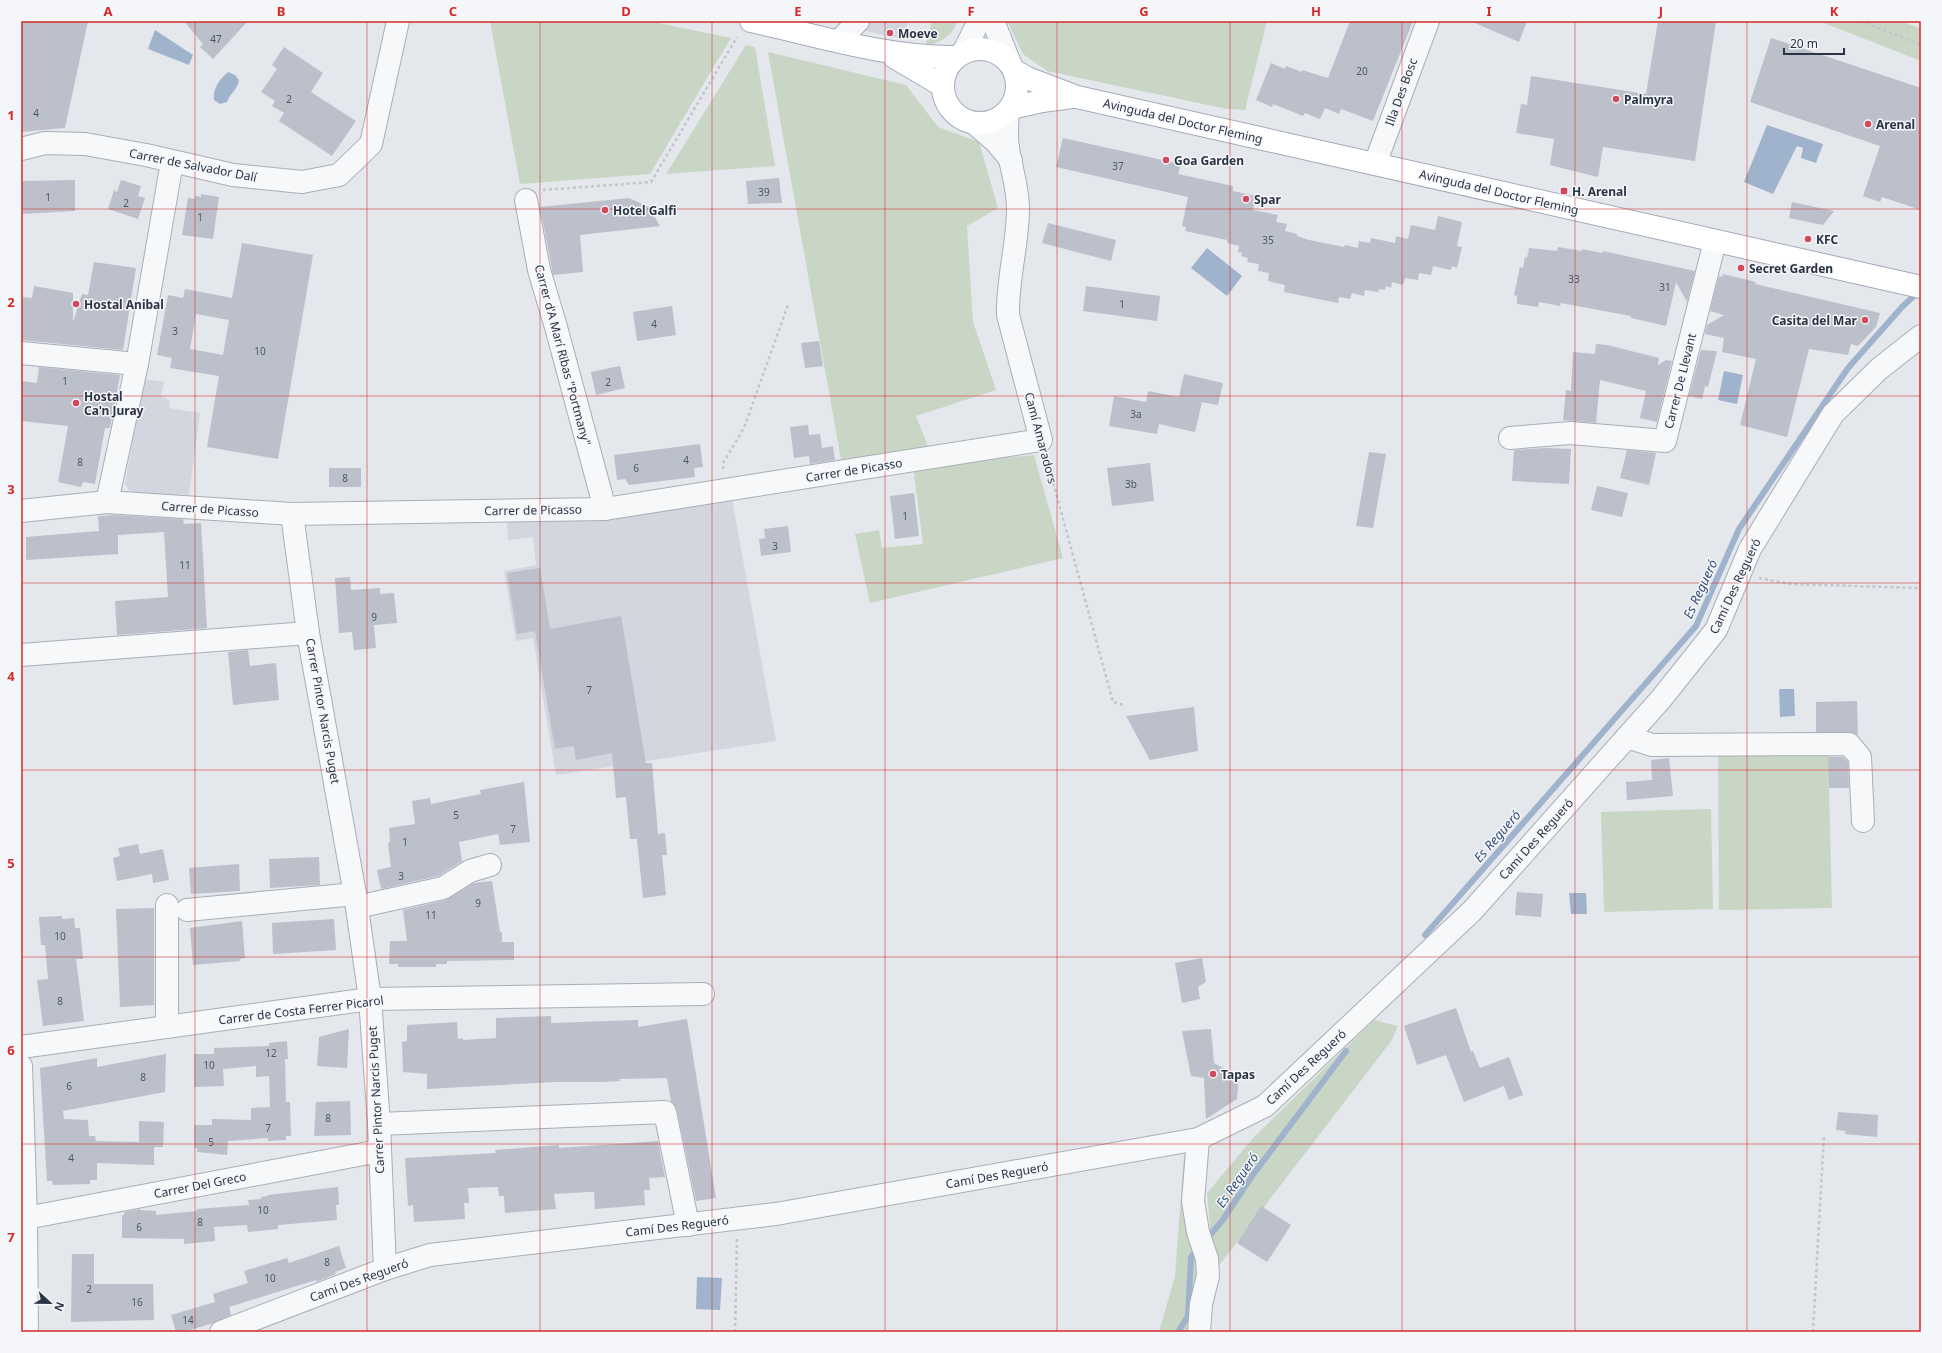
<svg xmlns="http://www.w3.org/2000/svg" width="1942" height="1353" font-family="'Noto Sans',sans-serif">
<rect width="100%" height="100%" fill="#e4e7ec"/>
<g fill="#d2d6de">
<polygon points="845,21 908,21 904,39 846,27"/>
<polygon points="143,379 164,382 161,396 170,401 169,408 200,413 189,495 178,494 178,499 130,491 125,484"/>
<polygon points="731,494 776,741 556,775 533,638 516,641 504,571 536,565 533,537 508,540 507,523"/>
</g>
<g fill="#c9d6c5">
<polygon points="490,21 649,21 731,38 650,174 520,184"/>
<path d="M932,21H957C952,37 940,42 925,47Z"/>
<polygon points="1007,21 1267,21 1245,110 1227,109 1047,71 1023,54"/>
<polygon points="1819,21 1901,21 1921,29 1921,61"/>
<polygon points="746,45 755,47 775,166 666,174"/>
<polygon points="768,52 906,85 938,127 979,142 998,208 967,226 973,322 996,390 916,416 930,452 841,459"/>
<polygon points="1034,455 1063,558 870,603 855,534 879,530 882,548 923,544 913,466"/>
<polygon points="1828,750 1832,908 1719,910 1718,753"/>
<polygon points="1711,809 1713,909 1604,912 1601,812"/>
<polygon points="1374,1020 1398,1026 1392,1040 1214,1272 1207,1193 1254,1137"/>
<polygon points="1187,1152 1199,1255 1193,1332 1159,1332 1175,1276 1184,1155"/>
</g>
<g fill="#9fb4cc">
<polygon points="155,30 193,55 189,65 148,49"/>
<path d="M228,72L235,75L239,80C237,91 230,93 227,102L220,104L214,100C212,89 220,79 228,72Z"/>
<polygon points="1767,125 1823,144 1816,163 1801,158 1803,148 1797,146 1773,194 1744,182"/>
<polygon points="1207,248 1242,276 1227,296 1191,268"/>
<polygon points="1724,371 1743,375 1737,404 1718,400"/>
<polygon points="1779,689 1794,689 1795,716 1780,717"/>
<polygon points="1569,893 1586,893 1587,914 1571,914"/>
<polygon points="697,1277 722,1278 720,1310 696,1309"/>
</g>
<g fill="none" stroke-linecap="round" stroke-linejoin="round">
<g stroke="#9fb4cc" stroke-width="6">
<polyline points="1425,935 1696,626 1739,529 1848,368 1902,307 1918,292"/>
<polyline points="1205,1241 1222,1221 1252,1176 1346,1051"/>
<polyline points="1178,1332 1188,1316 1191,1257 1199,1247"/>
</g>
</g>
<g fill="#bbc0ca" fill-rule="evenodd">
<polygon points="21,21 88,21 65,128 21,132"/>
<polygon points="184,21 248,21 213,59 200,47 203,44"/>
<polygon points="1350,21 1413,21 1373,121 1341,109 1339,114 1325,108 1320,119 1305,113 1303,116 1273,104 1272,107 1256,100 1271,63 1285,69 1286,66 1302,72 1302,70 1328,78"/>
<polygon points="1470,21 1527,21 1519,42"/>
<polygon points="1658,21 1716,21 1695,161 1603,147 1598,177 1550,165 1554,139 1516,133 1521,104 1527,105 1531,76 1646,94"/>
<polygon points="1771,38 1921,88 1921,210 1882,197 1880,202 1863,196 1880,146 1750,102"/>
<polygon points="284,47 323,73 311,92 356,121 332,156 279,121 284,113 272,106 275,101 261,92 277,69 272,65"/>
<polygon points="1063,138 1181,164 1178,174 1233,186 1233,191 1256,196 1253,210 1278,215 1276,222 1287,224 1285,231 1297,234 1297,236 1309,240 1344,247 1345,245 1358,248 1359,241 1370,243 1371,238 1395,243 1396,236 1408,239 1411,225 1435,230 1438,216 1462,222 1457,246 1462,247 1457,268 1452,266 1451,270 1433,266 1431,275 1419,273 1418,280 1405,278 1403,285 1392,282 1391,288 1386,286 1385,290 1379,289 1378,292 1365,290 1364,296 1352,293 1350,299 1339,297 1338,303 1284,292 1285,285 1268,281 1269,273 1258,271 1259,264 1247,262 1248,258 1241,256 1242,253 1238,252 1239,246 1227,243 1227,240 1185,231 1186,227 1182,226 1188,197 1056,167"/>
<polygon points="779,178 782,203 748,204 746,181"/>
<polygon points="75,180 75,211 21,214 21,181"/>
<polygon points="121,180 141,186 138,196 145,198 138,219 108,209 114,190 117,192"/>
<polygon points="201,194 219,197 213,239 182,235 188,198 195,199 195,196 201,197"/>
<polygon points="629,198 649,207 660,226 580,235 583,272 553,275 540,207"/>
<polygon points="1792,202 1834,211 1823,225 1789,218"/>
<polygon points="1048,223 1116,240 1111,261 1042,243"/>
<path d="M242,243L313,255L278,459L207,447L219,376L170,368L172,358L157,355L168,295L183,298L185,289L232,298ZM196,314L229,320L223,355L190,349Z"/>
<polygon points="1558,247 1582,251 1582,249 1602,253 1603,251 1695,271 1687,302 1676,282 1666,326 1631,318 1631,316 1561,303 1560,306 1539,302 1538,307 1517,304 1517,296 1514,295 1520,267 1523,268 1525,257 1527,258 1529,248 1557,251"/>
<polygon points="94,262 136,268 123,350 21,340 21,309 23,297 32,298 34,286 73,293 73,322 82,294 88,295"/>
<polygon points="1723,274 1756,282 1755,284 1880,313 1876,327 1858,346 1851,344 1848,355 1809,349 1787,437 1740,425 1756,359 1722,352 1724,338 1705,334 1707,325 1724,315 1710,311 1719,276 1722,277"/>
<polygon points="1086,286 1160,296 1157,321 1083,311"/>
<polygon points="672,306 676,335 637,341 633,312"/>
<polygon points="819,341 823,366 805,368 801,343"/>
<polygon points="1596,344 1607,345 1659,358 1658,365 1666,360 1672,361 1657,422 1640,418 1646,391 1600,380 1596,423 1563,420 1566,390 1571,391 1573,352 1595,354"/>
<polygon points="1701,350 1717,351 1708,387 1705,386 1702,399 1689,396"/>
<polygon points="620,366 625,388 596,395 591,372"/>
<polygon points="39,367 119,375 120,376 110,428 105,428 95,484 83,482 81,487 58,482 68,426 21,421 21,381 37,383"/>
<polygon points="1184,374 1223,383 1218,405 1202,402 1195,432 1159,424 1157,434 1109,426 1114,396 1146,402 1148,391 1179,397"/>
<polygon points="808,425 809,435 820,434 822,448 833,446 835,460 810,464 809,456 794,458 790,427"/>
<polygon points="700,444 703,467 694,468 695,477 629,485 625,479 617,480 614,455"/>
<polygon points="1545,448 1571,449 1569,484 1512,481 1514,450"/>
<polygon points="1627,450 1656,453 1649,485 1620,478"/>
<polygon points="1369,452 1386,454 1373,528 1356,526"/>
<polygon points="1150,463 1154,501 1112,506 1107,468"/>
<rect x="329" y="468" width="32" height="19"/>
<polygon points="1597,486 1628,493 1622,517 1591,510"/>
<polygon points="914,493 919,536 895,539 890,496"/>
<polygon points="114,515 183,519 184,524 201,523 207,628 117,635 115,601 168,597 164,532 118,535 118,554 26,560 26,537 99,531 98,516"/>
<polygon points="788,526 791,552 761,556 759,539 765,538 764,529"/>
<polygon points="540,568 550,629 621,616 646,763 652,763 658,834 665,833 667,855 662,855 666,895 643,898 637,839 630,839 626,797 616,798 612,753 576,760 574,746 555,749 535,631 517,634 507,573"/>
<polygon points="350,577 351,590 380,588 380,594 394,593 397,623 374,625 376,648 354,650 352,632 339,633 335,578"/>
<polygon points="248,650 250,666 276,663 279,700 233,705 228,652"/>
<polygon points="1857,701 1858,735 1849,732 1816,732 1816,702"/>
<polygon points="1194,707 1198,751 1150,760 1126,716"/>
<polygon points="1828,757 1843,757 1848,762 1849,788 1829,788"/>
<polygon points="1669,758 1673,796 1627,800 1626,782 1652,780 1651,760"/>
<polygon points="524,782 530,842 500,845 498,834 459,842 462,861 438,876 381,889 377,870 391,867 388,844 390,841 389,828 415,824 412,801 430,798 431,804 481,794 480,790"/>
<polygon points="138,844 140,854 163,849 169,880 153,883 152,874 117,881 113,858 120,856 118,848"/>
<polygon points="319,857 320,885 270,888 269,859"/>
<polygon points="239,864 240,891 191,894 189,868"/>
<polygon points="492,881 500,932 502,932 502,942 514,942 514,960 447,961 447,964 436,964 436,967 398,967 398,964 389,964 390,941 407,941 403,910 446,900 474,883"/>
<polygon points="1517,892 1543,894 1541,917 1515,915"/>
<polygon points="154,908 154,1005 120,1007 116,909"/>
<polygon points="62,916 62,919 74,918 75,928 80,928 83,959 76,959 84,1021 43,1026 37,980 48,979 45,945 41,945 39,917"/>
<polygon points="334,919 336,950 273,954 272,923"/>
<polygon points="242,921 245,958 240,959 240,961 193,965 190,928"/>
<polygon points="1202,958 1206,982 1198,987 1200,999 1182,1003 1175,963"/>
<polygon points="1456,1008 1471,1052 1473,1051 1480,1068 1509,1057 1523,1095 1509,1100 1504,1086 1464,1102 1446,1055 1417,1065 1404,1026"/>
<polygon points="551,1016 551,1023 638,1020 638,1027 687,1019 716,1198 696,1201 677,1110 671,1101 667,1078 619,1079 620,1081 600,1082 555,1082 427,1089 427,1074 403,1072 402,1042 407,1041 407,1025 457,1022 458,1039 463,1038 463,1040 496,1038 496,1018"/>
<polygon points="349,1029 347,1068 317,1066 319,1037"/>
<polygon points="1211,1029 1214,1063 1239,1076 1237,1099 1206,1119 1204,1078 1191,1076 1182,1031"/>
<polygon points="287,1041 288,1059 285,1059 286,1102 290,1102 291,1136 286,1136 286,1140 268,1141 268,1138 228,1141 227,1155 197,1152 197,1148 194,1148 194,1125 212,1125 212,1119 251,1120 251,1108 270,1107 269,1076 256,1077 256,1066 223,1069 224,1086 194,1087 194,1054 214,1054 214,1048 269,1046 269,1043"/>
<polygon points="166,1054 165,1092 63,1111 64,1119 88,1120 89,1136 95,1136 96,1141 139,1142 139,1121 164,1122 163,1147 154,1147 154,1165 97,1163 97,1180 90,1180 90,1184 53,1185 52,1181 47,1181 40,1068 97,1058 97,1067"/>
<polygon points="350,1101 351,1135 314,1136 316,1102"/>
<polygon points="1838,1112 1878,1115 1877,1137 1845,1134 1846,1131 1836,1130"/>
<polygon points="658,1141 665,1177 649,1178 650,1190 644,1190 645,1205 595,1209 594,1192 588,1192 554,1194 556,1209 505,1213 504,1196 499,1196 498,1187 468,1188 469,1203 464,1203 465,1219 414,1222 413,1205 408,1206 405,1158 496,1153 495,1150 559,1145 559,1148"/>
<polygon points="338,1187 339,1205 336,1205 337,1220 278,1225 278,1229 248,1232 247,1225 214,1227 215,1241 184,1244 184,1239 122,1238 122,1215 124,1215 124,1212 140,1209 140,1210 156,1211 156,1215 197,1211 197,1209 249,1205 248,1200 261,1199 261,1197 268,1196 268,1195"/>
<polygon points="1261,1206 1291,1225 1267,1262 1237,1243"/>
<polygon points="339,1246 346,1268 335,1272 336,1274 316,1282 316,1280 229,1307 231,1315 213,1323 184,1332 176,1332 171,1315 215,1302 213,1294 248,1283 244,1271 287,1258 289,1263"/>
<polygon points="72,1254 94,1254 94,1284 153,1284 154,1320 71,1322"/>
</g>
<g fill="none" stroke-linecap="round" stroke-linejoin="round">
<defs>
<g id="minor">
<polyline points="993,21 1010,63"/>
<polyline points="839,41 858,21"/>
<polyline points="963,53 979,21"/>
<polyline points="975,124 996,142 1011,160"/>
<polyline points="21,149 45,143 85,144 146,155 233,175 302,182 339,175 371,144 398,21"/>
<polyline points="1375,164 1428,21"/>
<polyline points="526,200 539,270 556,327 605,509"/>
<polyline points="21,353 137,364"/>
<polyline points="1510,438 1570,433 1665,441 1715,241"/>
<polyline points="107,502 137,364 172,162"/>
<path d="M21,511L107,502L292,514L605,509L1041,440L1008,315C1007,279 1018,245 1018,208C1018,187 1011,169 1008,148C1006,136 1007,123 1008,111"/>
<polyline points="292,514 308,633 355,894 370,999 379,1124 385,1269"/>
<polyline points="21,655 308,633"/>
<polyline points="1627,737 1652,745 1849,744 1860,757 1863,821"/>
<polyline points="167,905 167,1027"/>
<polyline points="357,907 443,888 470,871 490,865"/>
<polyline points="187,910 355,894"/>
<polyline points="21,1047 370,999 703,994"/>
<polyline points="21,1066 26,1218 27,1332"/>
<polyline points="379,1124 665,1112 688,1225"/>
<polyline points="1198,1139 1193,1201 1198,1232 1207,1259 1208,1276 1201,1304 1199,1332"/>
<polyline points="21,1219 379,1151"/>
<polyline points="221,1332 385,1269 430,1255 776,1214 1198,1139 1265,1106 1472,911 1661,699 1716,630 1750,549 1833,414 1879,369 1921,336"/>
</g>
<g id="major">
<path d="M751,21C819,36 887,58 956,57"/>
<circle cx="980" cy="86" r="37"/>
<polyline points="894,57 943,86"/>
<polyline points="1015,71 1027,78 1077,97 1921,287"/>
<polyline points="1011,108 1042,101 1072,97"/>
</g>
</defs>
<use href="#minor" stroke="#a9aeb7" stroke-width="24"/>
<use href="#major" stroke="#a3abb8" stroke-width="24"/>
<g stroke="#c2c5cb" stroke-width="2.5" stroke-dasharray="3 3" stroke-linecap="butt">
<polyline points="1861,21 1921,45"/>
<polyline points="543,190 651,182 737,37"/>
<polyline points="1047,460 1113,702 1124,705"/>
<polyline points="723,469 723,463 744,428 788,305"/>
<polyline points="1759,578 1790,584 1921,588"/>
<polyline points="735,1332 737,1239"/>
<polyline points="1813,1332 1824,1135"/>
</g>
<use href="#minor" stroke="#f7f8fa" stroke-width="22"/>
<use href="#major" stroke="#fff" stroke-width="22"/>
</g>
<path fill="none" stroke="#d62828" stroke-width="1" stroke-opacity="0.55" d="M195,21V1332M367,21V1332M540,21V1332M712,21V1332M885,21V1332M1057,21V1332M1230,21V1332M1402,21V1332M1575,21V1332M1747,21V1332M21,209H1921M21,396H1921M21,583H1921M21,770H1921M21,957H1921M21,1144H1921"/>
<g fill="#d1495b" stroke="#f4f6f9" stroke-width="1.5">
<circle cx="890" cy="33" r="4"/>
<circle cx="1616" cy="99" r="4"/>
<circle cx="1868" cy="124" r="4"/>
<circle cx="1166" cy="160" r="4"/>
<rect x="1560" y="187" width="8" height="8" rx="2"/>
<circle cx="1246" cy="199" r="4"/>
<circle cx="605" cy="210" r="4"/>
<circle cx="1808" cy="239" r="4"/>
<circle cx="1741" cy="268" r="4"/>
<circle cx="76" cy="304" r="4"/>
<circle cx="1865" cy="320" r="4"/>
<circle cx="76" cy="403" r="4"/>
<circle cx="1213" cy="1074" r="4"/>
</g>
<g text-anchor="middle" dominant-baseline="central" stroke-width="3" stroke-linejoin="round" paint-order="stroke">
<g font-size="10" fill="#4f5766">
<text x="216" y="39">47</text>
<text x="1362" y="71">20</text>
<text x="289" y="99">2</text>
<text x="36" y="113">4</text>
<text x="1118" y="166">37</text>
<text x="764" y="192">39</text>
<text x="48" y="197">1</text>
<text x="126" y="203">2</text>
<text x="200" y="217">1</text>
<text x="1268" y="240">35</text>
<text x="1574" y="279">33</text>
<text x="1665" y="287">31</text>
<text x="1122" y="304">1</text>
<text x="654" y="324">4</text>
<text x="175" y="331">3</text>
<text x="260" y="351">10</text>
<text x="65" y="381">1</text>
<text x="608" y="382">2</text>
<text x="1136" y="414">3a</text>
<text x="686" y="460">4</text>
<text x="80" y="462">8</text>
<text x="636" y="468">6</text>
<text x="345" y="478">8</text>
<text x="1131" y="484">3b</text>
<text x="905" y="516">1</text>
<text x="775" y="546">3</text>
<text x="185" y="565">11</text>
<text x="374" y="617">9</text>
<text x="589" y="690">7</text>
<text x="456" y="815">5</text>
<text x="513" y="829">7</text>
<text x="405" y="842">1</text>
<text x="401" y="876">3</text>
<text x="478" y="903">9</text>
<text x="431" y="915">11</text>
<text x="60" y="936">10</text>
<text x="60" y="1001">8</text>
<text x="271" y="1053">12</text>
<text x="209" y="1065">10</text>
<text x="143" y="1077">8</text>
<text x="69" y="1086">6</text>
<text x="328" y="1118">8</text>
<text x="268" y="1128">7</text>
<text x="211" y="1142">5</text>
<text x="71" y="1158">4</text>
<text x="263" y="1210">10</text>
<text x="200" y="1222">8</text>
<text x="139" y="1227">6</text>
<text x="327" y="1262">8</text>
<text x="270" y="1278">10</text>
<text x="89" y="1289">2</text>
<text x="137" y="1302">16</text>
<text x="188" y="1320">14</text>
</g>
<g font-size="12" font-weight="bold" fill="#2b3445" stroke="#f4f6f9" text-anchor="start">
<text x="898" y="33">Moeve</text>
<text x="1624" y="99">Palmyra</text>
<text x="1876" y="124">Arenal</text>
<text x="1174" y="160">Goa Garden</text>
<text x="1572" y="191">H. Arenal</text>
<text x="1254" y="199">Spar</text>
<text x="613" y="210">Hotel Galfi</text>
<text x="1816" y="239">KFC</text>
<text x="1749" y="268">Secret Garden</text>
<text x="84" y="304">Hostal Anibal</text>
<text x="1857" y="320" text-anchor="end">Casita del Mar</text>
<text x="84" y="396">Hostal<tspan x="84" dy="14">Ca'n Juray</tspan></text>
<text x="1221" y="1074">Tapas</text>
</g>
<g font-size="12" fill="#2b3445" stroke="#f4f6f9">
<text transform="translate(1401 92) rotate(-70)">Illa Des Bosc</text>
<text transform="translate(1183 121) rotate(13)">Avinguda del Doctor Fleming</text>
<text transform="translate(193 165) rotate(11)">Carrer de Salvador Dalí</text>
<text transform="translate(1499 192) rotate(13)">Avinguda del Doctor Fleming</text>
<text transform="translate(563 355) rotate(75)">Carrer d'A Marí Ribas "Portmany"</text>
<text transform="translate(1680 381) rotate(-76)">Carrer De Llevant</text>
<text transform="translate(1041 438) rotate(75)">Camí Amaradors</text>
<text transform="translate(854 470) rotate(-9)">Carrer de Picasso</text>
<text transform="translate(210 509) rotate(4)">Carrer de Picasso</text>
<text transform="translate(533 510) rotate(-1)">Carrer de Picasso</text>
<text transform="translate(1735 586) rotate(-65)">Camí Des Regueró</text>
<text transform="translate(323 711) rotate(80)">Carrer Pintor Narcis Puget</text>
<text transform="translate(1536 839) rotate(-48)">Camí Des Regueró</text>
<text transform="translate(301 1010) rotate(-7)">Carrer de Costa Ferrer Picarol</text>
<text transform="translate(1306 1067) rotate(-43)">Camí Des Regueró</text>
<text transform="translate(376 1100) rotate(-93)">Carrer Pintor Narcis Puget</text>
<text transform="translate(997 1175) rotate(-10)">Camí Des Regueró</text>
<text transform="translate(200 1185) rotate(-11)">Carrer Del Greco</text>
<text transform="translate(677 1226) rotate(-7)">Camí Des Regueró</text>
<text transform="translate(359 1280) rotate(-20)">Camí Des Regueró</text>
</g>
<g font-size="13" font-style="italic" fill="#34527a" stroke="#f4f6f9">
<text transform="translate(1700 589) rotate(-65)">Es Regueró</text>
<text transform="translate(1497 836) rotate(-49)">Es Regueró</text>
<text transform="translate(1237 1180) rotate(-55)">Es Regueró</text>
</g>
</g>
<rect width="1942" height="1353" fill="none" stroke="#f4f6f9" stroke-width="44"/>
<g transform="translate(50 1303) rotate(112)" stroke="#f4f6f9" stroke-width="3" paint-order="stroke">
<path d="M0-3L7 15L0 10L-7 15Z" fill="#2b3445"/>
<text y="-6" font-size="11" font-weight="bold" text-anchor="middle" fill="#2b3445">N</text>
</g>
<path d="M1784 48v6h60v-6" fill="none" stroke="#2b3445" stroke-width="2"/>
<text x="1790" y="48" font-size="12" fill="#2b3445" stroke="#f4f6f9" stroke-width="3" paint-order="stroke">20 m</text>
<rect x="22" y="22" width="1898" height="1309" fill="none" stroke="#d62828" stroke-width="1.5"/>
<g font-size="13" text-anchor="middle" font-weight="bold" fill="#d62828">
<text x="108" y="16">A</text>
<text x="281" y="16">B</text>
<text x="453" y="16">C</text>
<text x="626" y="16">D</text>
<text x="798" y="16">E</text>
<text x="971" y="16">F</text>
<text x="1144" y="16">G</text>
<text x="1316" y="16">H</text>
<text x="1489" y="16">I</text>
<text x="1661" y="16">J</text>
<text x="1834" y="16">K</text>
<text x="11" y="120">1</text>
<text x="11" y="307">2</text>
<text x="11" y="494">3</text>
<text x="11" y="681">4</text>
<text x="11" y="868">5</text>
<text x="11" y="1055">6</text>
<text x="11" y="1242">7</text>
</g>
</svg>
